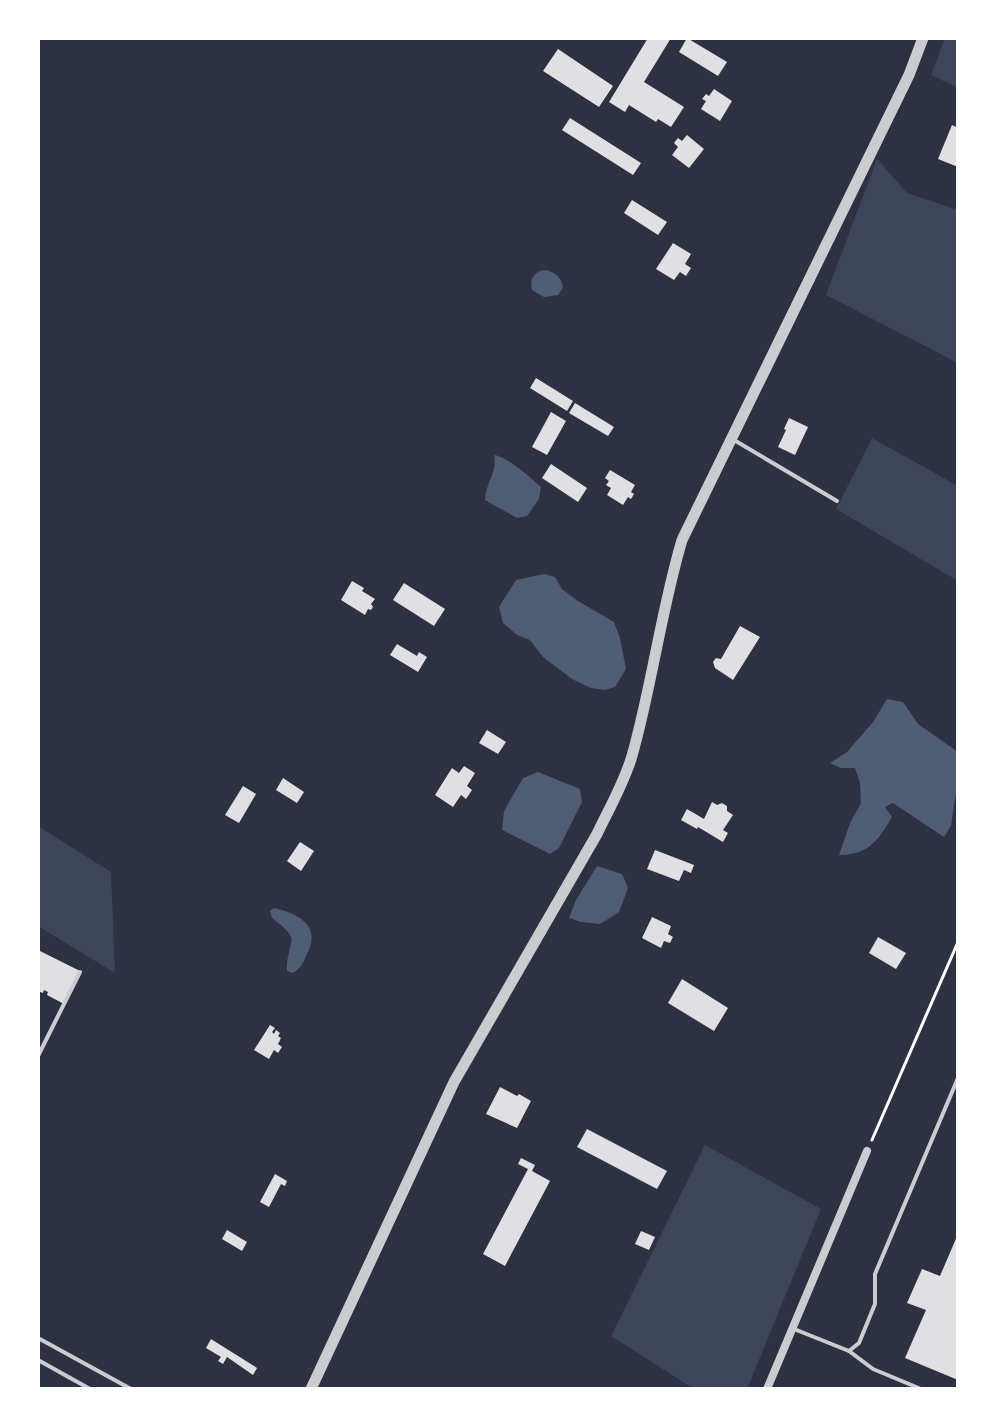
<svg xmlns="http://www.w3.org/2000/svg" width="996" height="1427" font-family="'Asap Condensed',sans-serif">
<rect width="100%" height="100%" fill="#2d3142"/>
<g fill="#3c4559">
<polygon points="945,38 958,38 958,88 931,75"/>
<polygon points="877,159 907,193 958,210 958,401 956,362 826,295"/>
<polygon points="872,438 958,486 958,581 836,509"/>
<polygon points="38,826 111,872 115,973 38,926"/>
<polygon points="705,1145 821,1209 747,1389 694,1389 611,1336"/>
</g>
<g fill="#4f5d75">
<path d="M544,270C554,271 562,277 563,288L558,295L544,297L532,290C529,279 534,272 544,270Z"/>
<path d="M494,455C508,457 530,477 541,487L539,499L527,516L517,518L485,500C485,484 498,471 494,455Z"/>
<polygon points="544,574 555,577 562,589 578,601 614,622 620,638 626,669 615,687 605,690 591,688 572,679 543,657 530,640 517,635 503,623 499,607 516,580"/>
<path d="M887,699L903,702L918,724L958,752V779L951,826L944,837L893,803L885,807L892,817C878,841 868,855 839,855L850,823L861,803L860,783L855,768H841L830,763L847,752L873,722Z"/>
<polygon points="538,772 580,789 582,802 559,848 550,854 502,830 504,811 523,778"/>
<polygon points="597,866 622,874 628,888 619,912 600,924 581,922 569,918 576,900"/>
<path d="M274,908C297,913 321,925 308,952C304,960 302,968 293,973L287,971C287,938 304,942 272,918L270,911Z"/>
</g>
<g fill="#e0e0e3">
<polygon points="648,38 671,38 644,82 684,107 671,127 658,119 656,122 629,105 625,112 609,102"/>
<polygon points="687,38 727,62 718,76 679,52"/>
<polygon points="558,49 613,86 599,107 543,71"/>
<polygon points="714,89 732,101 720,121 701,109 706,101 702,99 706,94 709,96"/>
<polygon points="570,118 641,163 633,175 562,130"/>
<polygon points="952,125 958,128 958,167 938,159"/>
<polygon points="687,135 704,149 689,168 672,155 678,147 674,143 678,138 682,141"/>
<polygon points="632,200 667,222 658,235 624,213"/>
<polygon points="673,243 691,254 685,264 691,268 686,276 680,272 674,280 656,269"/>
<polygon points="536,378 573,401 567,411 530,388"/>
<polygon points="575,403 614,427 608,436 569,413"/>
<polygon points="551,412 566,421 547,455 532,447"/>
<polygon points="789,418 808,427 795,455 778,447 786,430 784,429"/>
<polygon points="551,464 587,488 578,502 542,478"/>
<polygon points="610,470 635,485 631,492 634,494 631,499 628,497 623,505 607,495 611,488 606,485 609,481 605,478"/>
<polygon points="352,581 364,588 362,591 375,599 371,604 373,607 371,610 368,609 365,615 341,600"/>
<polygon points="404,583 445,609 434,626 393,600"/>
<polygon points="740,626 760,637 733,680 715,668 713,662 716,658 721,659"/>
<polygon points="397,644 417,656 419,652 427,657 418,672 390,655"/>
<polygon points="487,730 506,742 498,754 479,743"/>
<polygon points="464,766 475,773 467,786 472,790 466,799 461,795 453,807 435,795 452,768 459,773"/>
<polygon points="283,778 304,792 297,803 276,790"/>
<polygon points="243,786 256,794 239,823 225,815"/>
<polygon points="712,802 717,805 722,803 727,806 727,811 733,815 723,830 728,833 723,842 698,827 697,829 681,820 687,809 704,819"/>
<polygon points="300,842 314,851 301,871 287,861"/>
<polygon points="655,850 694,865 691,873 684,870 679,881 647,869"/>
<polygon points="652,917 671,926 668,934 673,937 670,943 664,941 661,948 642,938"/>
<polygon points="878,937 906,953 896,969 869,953"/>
<polygon points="38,950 80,971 64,1004 47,995 48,992 44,990 43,993 38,991"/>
<polygon points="682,979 728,1008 714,1031 668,1003"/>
<polygon points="270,1025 275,1028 272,1032 274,1034 276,1030 280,1033 278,1036 281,1038 278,1044 282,1047 278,1053 274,1050 269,1059 254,1050"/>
<polygon points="500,1087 517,1096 519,1094 531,1101 517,1128 486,1114"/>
<polygon points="587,1129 667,1171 657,1189 577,1147"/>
<polygon points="521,1158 535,1165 532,1171 550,1181 505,1266 483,1254 528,1169 518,1164"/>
<polygon points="275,1174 287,1181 285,1186 281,1184 269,1207 260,1202"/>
<polygon points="227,1230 247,1242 242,1251 222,1239"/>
<polygon points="641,1231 655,1237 649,1250 635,1244"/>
<polygon points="958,1234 958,1380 905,1358 926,1310 907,1303 922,1269 940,1276"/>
<polygon points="211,1339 257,1368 253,1375 227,1357 223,1364 218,1361 221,1357 206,1348"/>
</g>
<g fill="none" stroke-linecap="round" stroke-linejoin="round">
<polyline stroke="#fff" stroke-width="3" points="872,1140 958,942"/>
<g stroke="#caccd0" stroke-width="4">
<polyline points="734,440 837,501"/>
<polyline points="38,1056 80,972"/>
<polyline points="794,1329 849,1351 859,1343 875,1304 875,1274 958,1078"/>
<polyline points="38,1338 131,1389"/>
<polyline points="849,1351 873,1369 921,1389"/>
<polyline points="38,1360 90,1389"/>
</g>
<polyline stroke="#caccd0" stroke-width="8" points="767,1389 867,1151"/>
<path stroke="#caccd0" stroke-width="11" d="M311,1389L454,1082L597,834C609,809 624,783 632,756C652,685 661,611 682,540L909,75L923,38"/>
</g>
<rect width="996" height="1427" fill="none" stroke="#ffffff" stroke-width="80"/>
</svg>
